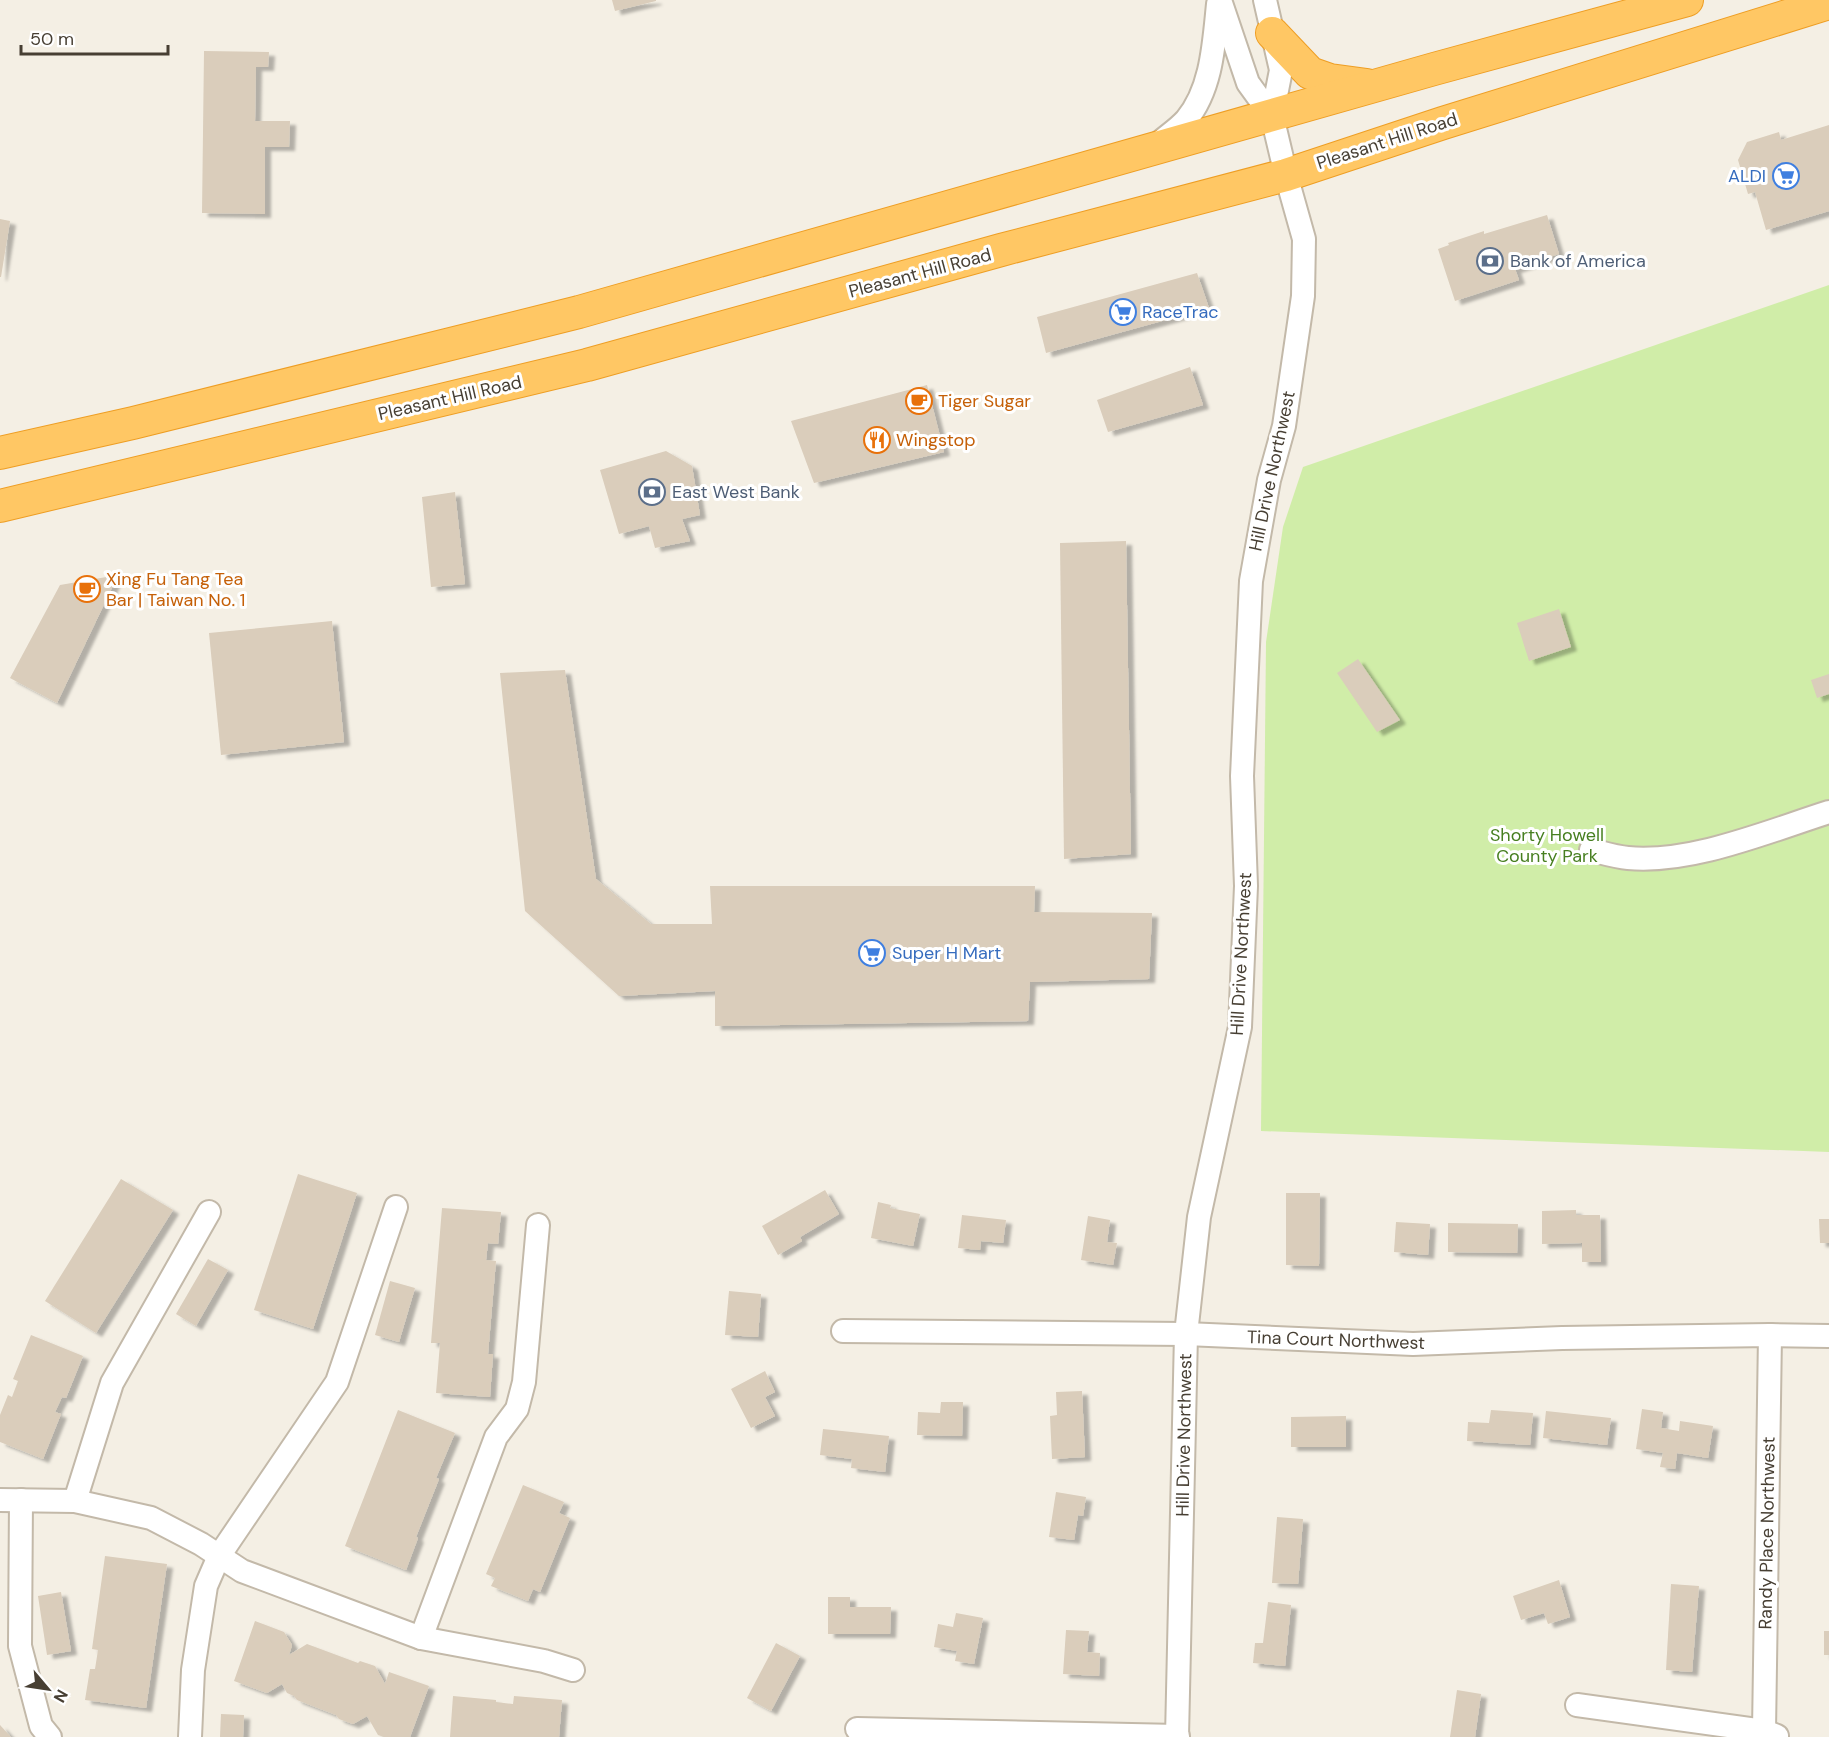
<svg xmlns="http://www.w3.org/2000/svg" width="1829" height="1737" font-family="'DM Sans',sans-serif">
<defs>
<filter id="shadow"><feDropShadow dx="6" dy="4" stdDeviation="1.5" flood-color="#0004"/></filter>
</defs>
<rect width="100%" height="100%" fill="#f4efe4"/>
<polygon fill="#d0eda8" points="1829,285 1829,1152 1261,1131 1266,642 1283,527 1303,467"/>
<g fill="#dacdbb" filter="url(#shadow)">
<polygon points="612,0 656,0 656,1 615,11"/>
<polygon points="204,51 269,52 268,67 256,67 255,121 290,121 289,147 265,147 265,214 202,213"/>
<polygon points="1829,125 1829,211 1766,230 1755,192 1748,194 1738,160 1747,142 1779,132 1781,140"/>
<polygon points="1547,215 1559,254 1515,269 1519,280 1455,301 1438,249 1449,245 1448,243 1484,231 1484,234"/>
<polygon points="0,219 10,221 1,277 0,277"/>
<polygon points="1197,273 1209,308 1046,353 1037,317"/>
<polygon points="1190,367 1203,405 1108,432 1097,400"/>
<polygon points="927,385 944,452 814,483 791,421"/>
<polygon points="666,451 692,466 700,515 682,519 690,541 655,548 649,526 619,534 600,470"/>
<polygon points="455,492 465,584 431,587 422,497"/>
<polygon points="1126,541 1131,854 1064,859 1060,543"/>
<polygon points="118,575 57,703 10,678 60,585"/>
<polygon points="1559,609 1571,647 1529,661 1517,623"/>
<polygon points="332,621 344,742 221,755 209,633"/>
<polygon points="1358,659 1400,720 1377,732 1337,673"/>
<polygon points="565,670 596,879 651,924 712,924 710,886 1035,886 1034,912 1152,913 1149,979 1030,982 1028,1021 715,1026 715,991 619,996 525,911 500,673"/>
<polygon points="1829,674 1829,694 1817,698 1811,680"/>
<polygon points="298,1174 357,1193 313,1329 254,1310"/>
<polygon points="121,1179 173,1210 96,1333 45,1301"/>
<polygon points="825,1190 839,1214 800,1237 802,1241 778,1255 762,1226"/>
<polygon points="1286,1193 1320,1193 1319,1266 1286,1265"/>
<polygon points="878,1202 891,1205 890,1208 920,1214 913,1246 871,1238"/>
<polygon points="442,1208 501,1212 498,1244 488,1243 486,1260 496,1261 488,1354 493,1354 490,1397 436,1393 440,1343 431,1343"/>
<polygon points="1576,1210 1576,1215 1600,1215 1601,1262 1582,1262 1582,1243 1542,1244 1542,1211"/>
<polygon points="962,1215 1006,1220 1003,1243 981,1241 980,1250 958,1248"/>
<polygon points="1088,1216 1110,1220 1107,1242 1117,1243 1113,1265 1081,1260"/>
<polygon points="1819,1219 1829,1219 1829,1243 1820,1243"/>
<polygon points="1396,1222 1430,1224 1428,1255 1394,1252"/>
<polygon points="1448,1223 1518,1224 1517,1253 1448,1252"/>
<polygon points="208,1259 228,1270 196,1326 176,1314"/>
<polygon points="390,1281 415,1288 399,1342 375,1335"/>
<polygon points="729,1291 761,1294 758,1337 725,1335"/>
<polygon points="31,1335 83,1356 66,1398 62,1397 55,1412 61,1414 43,1459 0,1442 0,1415 8,1395 12,1397 18,1381 13,1379"/>
<polygon points="765,1371 775,1392 765,1397 775,1416 751,1428 731,1389"/>
<polygon points="1082,1391 1085,1457 1052,1459 1050,1416 1057,1415 1056,1392"/>
<polygon points="941,1402 963,1402 962,1436 917,1435 918,1412 940,1413"/>
<polygon points="1642,1409 1663,1412 1661,1428 1679,1431 1680,1421 1713,1426 1708,1458 1677,1453 1675,1469 1660,1467 1663,1453 1636,1449"/>
<polygon points="398,1410 455,1433 436,1478 439,1479 416,1537 418,1538 406,1570 345,1546"/>
<polygon points="1491,1410 1533,1413 1530,1445 1467,1441 1468,1422 1489,1423"/>
<polygon points="1546,1411 1611,1418 1607,1445 1543,1438"/>
<polygon points="1346,1416 1346,1447 1291,1447 1291,1417"/>
<polygon points="823,1429 889,1436 885,1472 851,1468 852,1459 820,1455"/>
<polygon points="523,1485 564,1502 559,1513 570,1518 540,1592 533,1589 528,1601 491,1586 495,1578 486,1574"/>
<polygon points="1056,1492 1086,1497 1083,1516 1078,1515 1074,1540 1049,1537"/>
<polygon points="1277,1517 1303,1519 1298,1584 1272,1583"/>
<polygon points="105,1556 167,1564 146,1708 85,1700 90,1669 95,1669 98,1650 92,1649"/>
<polygon points="1559,1580 1570,1617 1548,1624 1544,1613 1521,1620 1513,1596"/>
<polygon points="1671,1584 1699,1586 1692,1672 1666,1670"/>
<polygon points="61,1592 71,1651 47,1655 38,1596"/>
<polygon points="828,1597 850,1597 850,1607 891,1607 890,1634 828,1634"/>
<polygon points="1268,1602 1291,1605 1285,1666 1253,1663 1255,1643 1263,1643"/>
<polygon points="956,1613 983,1618 974,1664 955,1661 957,1651 934,1647 938,1624 953,1627"/>
<polygon points="255,1621 284,1632 292,1645 289,1655 307,1644 358,1663 360,1661 375,1666 385,1684 389,1672 429,1686 410,1737 384,1737 378,1735 367,1716 353,1724 339,1719 336,1715 297,1700 294,1696 287,1693 282,1684 267,1693 234,1681"/>
<polygon points="1066,1630 1089,1631 1087,1652 1100,1653 1099,1676 1063,1674"/>
<rect x="1824" y="1631" width="5" height="24"/>
<polygon points="776,1643 800,1656 771,1711 747,1698"/>
<polygon points="1457,1690 1481,1694 1475,1737 1450,1737"/>
<polygon points="453,1696 496,1700 496,1702 513,1704 514,1696 562,1700 559,1737 450,1737"/>
<polygon points="221,1714 244,1715 243,1737 220,1737"/>
<polygon points="0,1725 11,1737 0,1737"/>
</g>
<g fill="none" stroke-linecap="round" stroke-linejoin="round">
<defs>
<g id="minor">
<polyline points="1265,0 1281,70 1272,116"/>
<path d="M1158,144C1167,136 1178,129 1186,120C1212,89 1214,43 1218,4"/>
<path d="M1591,850C1603,853 1616,857 1628,858C1691,864 1769,831 1829,812"/>
<polyline points="843,1331 1186,1334 1413,1344 1562,1338 1770,1335 1829,1336"/>
<polyline points="0,1500 75,1501 151,1518 201,1544 242,1571 421,1638 544,1661 573,1670"/>
<polyline points="21,1500 20,1646 41,1726 50,1737"/>
<polyline points="75,1501 112,1383 209,1212"/>
<polyline points="421,1638 496,1437 517,1409 524,1382 538,1225"/>
<polyline points="1577,1705 1764,1731 1777,1736"/>
<polyline points="857,1729 1178,1736"/>
<polyline points="1764,1731 1770,1335"/>
<polyline points="190,1737 193,1670 206,1586 219,1556 337,1382 396,1207"/>
<polyline points="1177,1737 1186,1334 1199,1217 1240,1027 1246,886 1242,776 1251,581 1269,480 1284,426 1303,296 1304,239 1286,175 1272,116 1248,83 1220,0"/>
</g>
<g id="highway">
<polyline points="1272,33 1310,73 1330,80 1367,85"/>
<polyline points="0,453 133,423 579,312 1434,69 1687,0"/>
<polyline points="0,506 587,365 1001,250 1286,175 1443,123 1829,3"/>
</g>
</defs>
<use href="#minor" stroke="#c3b9a9" stroke-width="26"/>
<use href="#highway" stroke="#ee9e24" stroke-width="34"/>
<use href="#minor" stroke="#fff" stroke-width="22"/>
<use href="#highway" stroke="#ffc764" stroke-width="32"/>
</g>
<defs>
<symbol id="supermarket-ring" viewBox="-11 -11 22 22"><circle r="9.5" fill="#fff" stroke="#3f7fe0" stroke-width="1.5"/><path d="M-6-5.5h2.5l.6 2H6L4.5 2H-2.5L-4.4-4H-6ZM-1.5 3.2a1.3 1.3 0 1 0 .1 0ZM3 3.2a1.3 1.3 0 1 0 .1 0Z" fill="#3f7fe0"/></symbol>
<symbol id="bank-ring" viewBox="-11 -11 22 22"><circle r="9.5" fill="#fff" stroke="#5c6f8a" stroke-width="1.5"/><path d="M-6-4H6V4H-6ZM0-2.3a2.3 2.3 0 1 0 0 4.6a2.3 2.3 0 1 0 0-4.6Z" fill="#5c6f8a"/></symbol>
<symbol id="cafe-ring" viewBox="-11 -11 22 22"><circle r="9.5" fill="#fff" stroke="#e8710a" stroke-width="1.5"/><path d="M-5.5-4.5H6V0H3Q3 3.5 0 3.5H-2.5Q-5.5 3.5-5.5 0ZM3-3.2v2h1.7v-2ZM-6 4.5H4V6H-6Z" fill="#e8710a"/></symbol>
<symbol id="restaurant-ring" viewBox="-11 -11 22 22"><circle r="9.5" fill="#fff" stroke="#e8710a" stroke-width="1.5"/><path d="M-5-6h1v4h1v-4h1v4h1v-4h1v5L-1.5 .5V6h-2V.5L-5-1ZM5-6V6H3V1.5H1.5Q1.5-4 5-6Z" fill="#e8710a"/></symbol>
</defs>
<g fill-rule="evenodd">
<use href="#supermarket-ring" x="1771" y="161" width="30" height="30"/>
<use href="#bank-ring" x="1475" y="246" width="30" height="30"/>
<use href="#supermarket-ring" x="1108" y="297" width="30" height="30"/>
<use href="#cafe-ring" x="904" y="386" width="30" height="30"/>
<use href="#restaurant-ring" x="862" y="425" width="30" height="30"/>
<use href="#bank-ring" x="637" y="477" width="30" height="30"/>
<use href="#cafe-ring" x="72" y="574" width="30" height="30"/>
<use href="#supermarket-ring" x="857" y="938" width="30" height="30"/>
</g>
<g text-anchor="middle" dominant-baseline="central" stroke-width="6" stroke-linejoin="round" paint-order="stroke">
<g font-size="18" fill="#473f33" stroke="#fff">
<text transform="translate(1387 141) rotate(-18)">Pleasant Hill Road</text>
<text transform="translate(920 273) rotate(-15)">Pleasant Hill Road</text>
<text transform="translate(450 398) rotate(-13)">Pleasant Hill Road</text>
<text transform="translate(1272 471) rotate(-78)">Hill Drive Northwest</text>
<text transform="translate(1241 954) rotate(-87)">Hill Drive Northwest</text>
<text transform="translate(1336 1340) rotate(2)">Tina Court Northwest</text>
<text transform="translate(1184 1435) rotate(-89)">Hill Drive Northwest</text>
<text transform="translate(1767 1533) rotate(-89)">Randy Place Northwest</text>
</g>
<g font-size="18" fill="#366cbe" stroke="#fff" text-anchor="start">
<text x="1766" y="176" text-anchor="end">ALDI</text>
<text x="1142" y="312">RaceTrac</text>
<text x="892" y="953">Super H Mart</text>
</g>
<g font-size="18" fill="#4e5e75" stroke="#fff" text-anchor="start">
<text x="1510" y="261">Bank of America</text>
<text x="672" y="492">East West Bank</text>
</g>
<g font-size="18" fill="#c56008" stroke="#fff" text-anchor="start">
<text x="938" y="401">Tiger Sugar</text>
<text x="896" y="440">Wingstop</text>
<text x="106" y="579">Xing Fu Tang Tea<tspan x="106" dy="21">Bar | Taiwan No. 1</tspan></text>
</g>
<g font-size="18" fill="#477f20" stroke="#fff">
<text x="1547" y="835">Shorty Howell<tspan x="1547" dy="21">County Park</tspan></text>
</g>
</g>
<g transform="translate(48 1689) rotate(119)" stroke="#ffffff" stroke-width="4.5" paint-order="stroke">
<path d="M0-4.5L10 22L0 15L-10 22Z" fill="#473f33"/>
<text y="-9" font-size="16" font-weight="bold" text-anchor="middle" fill="#473f33">N</text>
</g>
<path d="M21 45v9h147v-9" fill="none" stroke="#473f33" stroke-width="3"/>
<text x="30" y="45" font-size="18" fill="#473f33" stroke="#ffffff" stroke-width="4.5" paint-order="stroke">50 m</text>
</svg>
